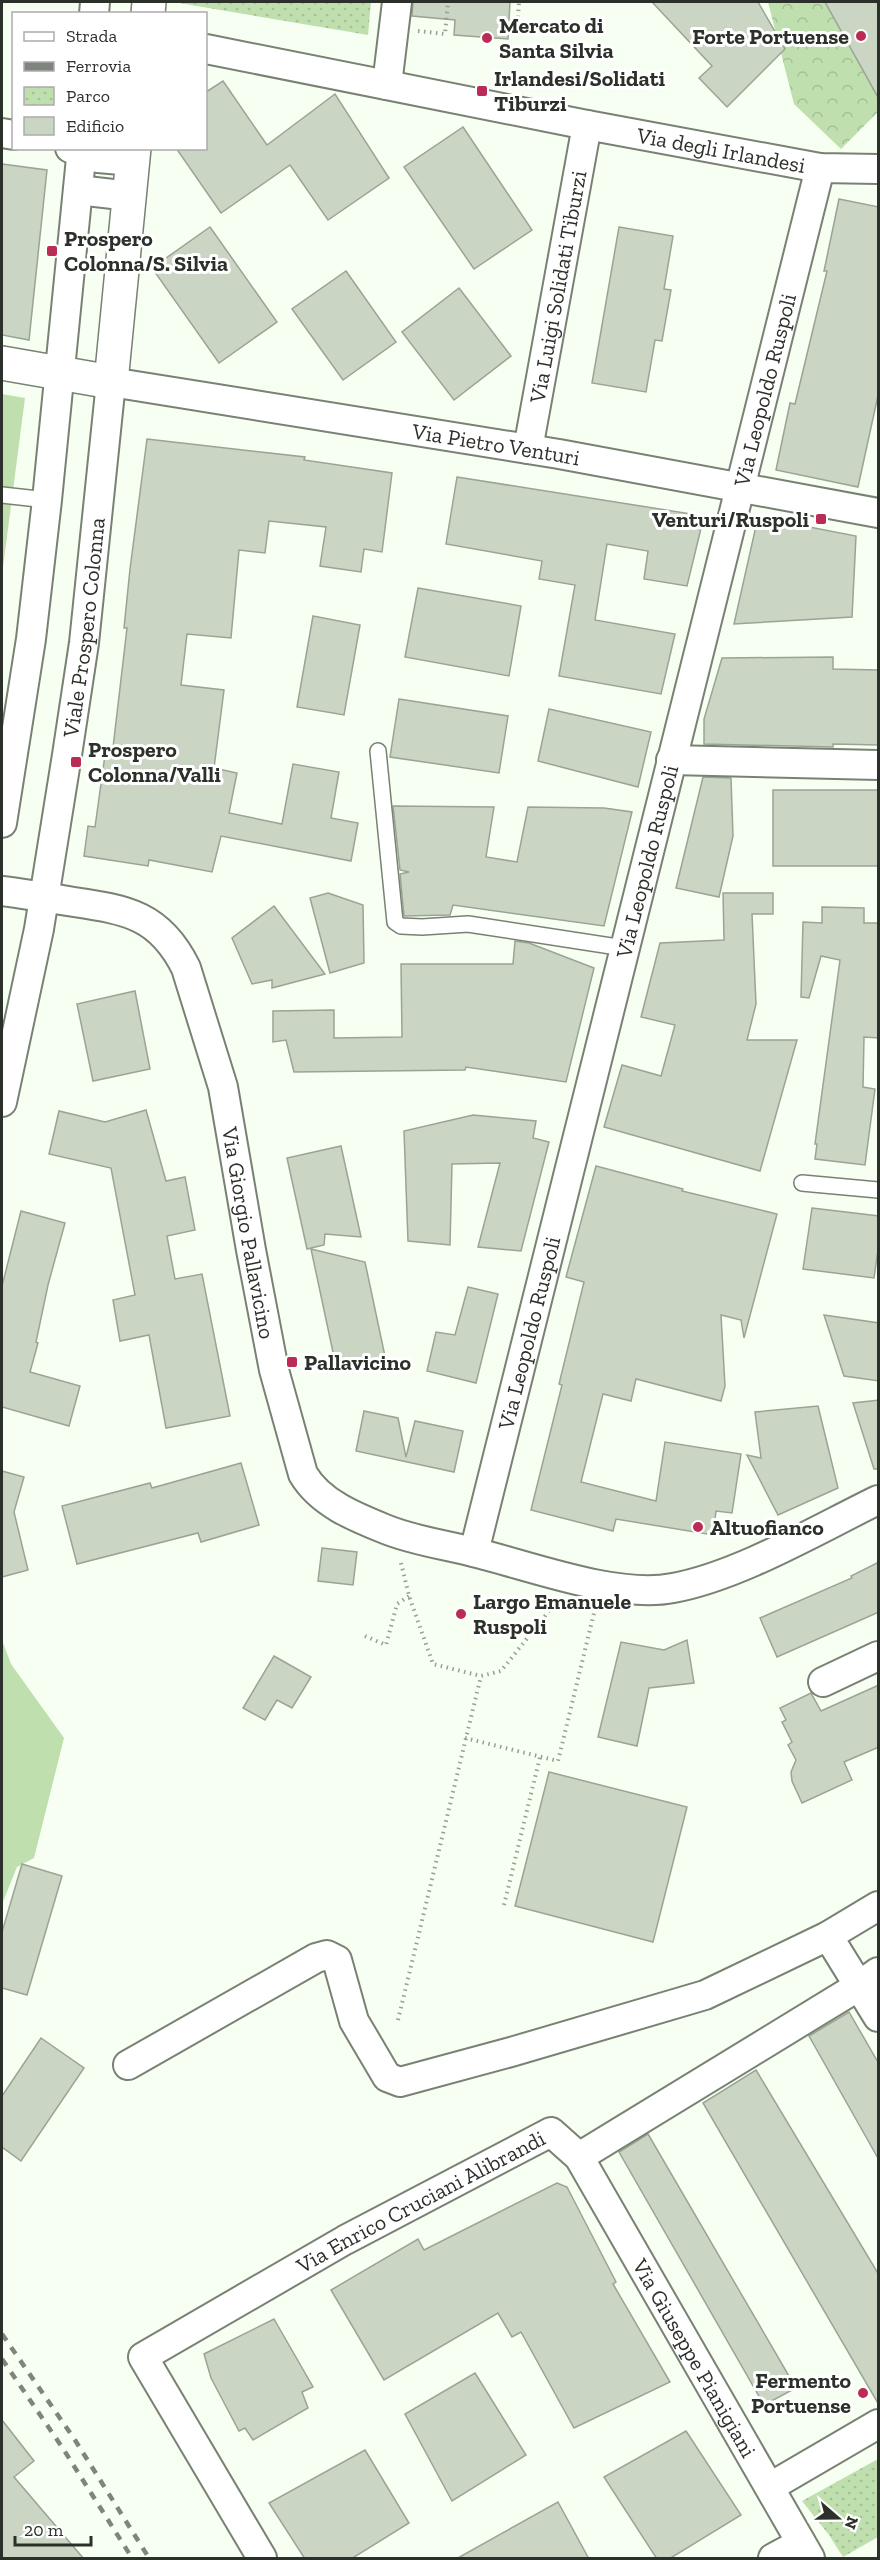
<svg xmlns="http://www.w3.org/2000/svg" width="880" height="2560" font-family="'Zilla Slab',serif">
<defs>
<pattern id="forest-crowns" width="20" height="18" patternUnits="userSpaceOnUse" patternTransform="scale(1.5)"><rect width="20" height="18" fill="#bfdfae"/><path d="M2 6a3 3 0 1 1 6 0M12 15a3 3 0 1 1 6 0" fill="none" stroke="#a4c096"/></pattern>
<pattern id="park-dots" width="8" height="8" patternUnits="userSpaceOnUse" patternTransform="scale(1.5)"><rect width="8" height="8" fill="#bfdfae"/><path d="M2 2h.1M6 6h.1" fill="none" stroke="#a4c096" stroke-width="1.8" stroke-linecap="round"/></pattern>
</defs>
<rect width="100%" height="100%" fill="#f6fff2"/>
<g fill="#bfdfae">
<polygon points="2,394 25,398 2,575"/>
<polygon points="2,1640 11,1664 64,1738 34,1858 17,1867 2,1904"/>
</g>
<polygon fill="url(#forest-crowns)" points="768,2 878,2 878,112 841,149 794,104"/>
<g fill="url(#park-dots)">
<polygon points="179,2 371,2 368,35 179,3"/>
<polygon points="878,2459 878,2537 843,2557 829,2535 802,2501"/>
</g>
<g fill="#cad5c4" stroke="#9aa495" stroke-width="1.5">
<polygon points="413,2 510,2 508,39 454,35 455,20 412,16"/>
<polygon points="652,2 758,2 785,49 727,107 699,78 712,66"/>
<polygon points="825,2 879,2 879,99"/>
<polygon points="223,81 267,145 335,94 389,178 328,220 290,165 221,213 176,148 206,148 206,92"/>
<polygon points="463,127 532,230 474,269 404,167"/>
<polygon points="2,164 47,170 29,340 2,335"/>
<polygon points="839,199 879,207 879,391 858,487 776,470 790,403 795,404 827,271 824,271"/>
<polygon points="210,227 277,322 219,363 152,268"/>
<polygon points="619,227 673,236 664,289 671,290 662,341 655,340 646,392 592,383"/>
<polygon points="346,271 396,342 343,380 292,309"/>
<polygon points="459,288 511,356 454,400 402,332"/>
<polygon points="147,439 305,457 304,460 392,473 382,552 364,549 361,572 320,566 326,527 269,521 265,553 239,550 231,638 187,634 181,685 224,690 214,768 237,773 229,813 282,824 293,764 339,772 331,818 358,823 351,861 221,836 212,872 149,860 148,866 84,856 88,826 95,827 105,755 112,756 127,628 124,628 130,569"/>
<polygon points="457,477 704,516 687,586 644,579 648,551 607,544 595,620 675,634 661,694 559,676 575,585 539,579 542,561 446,544"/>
<polygon points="758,517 856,536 852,617 734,624"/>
<polygon points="418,588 521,606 509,676 405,657"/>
<polygon points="313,616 360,625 344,715 297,707"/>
<polygon points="833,657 833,669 879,670 879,745 833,744 833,747 704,744 704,719 722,658"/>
<polygon points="399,699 508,716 499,773 390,757"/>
<polygon points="549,709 651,732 638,787 538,761"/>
<polygon points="703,777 731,778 733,836 719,897 676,888"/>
<rect x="773" y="790" width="106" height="76"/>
<polygon points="393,806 494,807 486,857 517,862 528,807 604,808 632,812 604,926 453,905 450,915 404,916 400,874 409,872 400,870"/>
<polygon points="328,893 363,905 364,963 330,973 310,898"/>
<polygon points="723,893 773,893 773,914 752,914 756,1004 747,1040 797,1040 760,1171 604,1127 622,1065 661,1076 675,1025 641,1017 660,943 724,940"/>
<polygon points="274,906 325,974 272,988 272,980 252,984 232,938"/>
<polygon points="822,907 864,908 864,923 879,923 879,1038 864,1037 863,1087 875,1089 865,1165 815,1159 817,1144 815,1144 840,960 821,956 809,998 801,997 803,922 822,923"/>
<polygon points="515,941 529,943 594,968 566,1082 466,1067 465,1070 294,1072 286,1040 273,1042 273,1011 334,1010 334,1038 402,1037 401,964 513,964"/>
<polygon points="135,991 150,1069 93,1081 77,1004"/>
<polygon points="146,1110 166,1181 185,1177 195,1230 167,1236 175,1279 202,1274 230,1416 166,1428 149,1335 120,1341 113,1300 135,1295 111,1168 49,1154 59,1111 105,1122"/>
<polygon points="473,1115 536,1121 533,1138 549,1142 521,1251 478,1247 500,1163 452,1164 450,1245 408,1241 404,1131"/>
<polygon points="341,1146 361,1237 325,1234 324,1245 307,1249 287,1158"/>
<polygon points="596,1166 683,1189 682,1191 777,1214 744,1338 741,1320 721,1315 725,1386 721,1401 636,1379 631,1401 603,1394 581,1482 656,1501 665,1442 741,1454 732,1513 716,1511 713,1535 616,1519 613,1531 531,1510 562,1385 559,1384 584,1282 566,1277"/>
<polygon points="812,1208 879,1216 879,1243 874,1278 803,1269"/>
<polygon points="21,1211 65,1223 48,1285 36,1342 38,1343 30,1372 80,1386 69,1426 2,1407 2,1286"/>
<polygon points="311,1249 365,1262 386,1361 337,1371"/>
<polygon points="468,1287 498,1294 476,1383 427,1371 436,1332 455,1335"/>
<polygon points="824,1315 879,1323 879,1381 844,1376"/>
<polygon points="879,1400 879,1469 874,1469 853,1403"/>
<polygon points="818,1406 838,1488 778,1515 747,1455 761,1458 755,1412"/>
<polygon points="364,1411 398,1418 406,1457 415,1421 463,1431 454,1472 356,1451"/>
<polygon points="241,1463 259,1525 201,1542 198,1533 77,1564 62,1506 150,1483 152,1488"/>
<polygon points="2,1471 24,1477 14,1512 28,1570 2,1577"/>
<polygon points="322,1548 357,1552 353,1585 318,1581"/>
<polygon points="879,1562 879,1612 777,1657 760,1618 852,1578 851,1576"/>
<polygon points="687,1640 694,1683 649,1688 637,1746 598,1737 621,1642 664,1650"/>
<polygon points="274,1656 311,1677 292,1708 277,1700 265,1720 243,1708"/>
<polygon points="879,1685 879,1747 844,1762 852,1780 802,1803 792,1781 791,1772 796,1760 788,1745 792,1742 782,1722 786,1720 780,1708 811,1693 821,1711"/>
<polygon points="549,1772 687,1807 653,1942 515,1906"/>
<polygon points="22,1864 62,1876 27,1995 2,1988 2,1932"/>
<polygon points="849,2012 879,2064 879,2160 809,2036"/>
<polygon points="41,2038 84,2068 21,2161 2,2147 2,2096"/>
<polygon points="756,2070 879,2275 879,2405 703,2103"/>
<polygon points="648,2134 796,2388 764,2405 619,2152"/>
<polygon points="557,2183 567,2187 616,2282 613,2284 670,2382 574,2428 521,2332 512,2337 498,2313 384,2380 331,2290 418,2239 424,2250"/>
<polygon points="274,2319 313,2387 302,2392 308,2408 253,2440 245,2428 239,2431 211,2378 204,2354"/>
<polygon points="475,2373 526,2455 452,2501 405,2414"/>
<polygon points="2,2420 34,2461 14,2477 84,2559 2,2559"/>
<polygon points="686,2431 741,2515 669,2559 657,2559 604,2477"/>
<polygon points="365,2450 409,2523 351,2559 305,2559 269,2503"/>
<polygon points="558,2502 589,2559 456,2559"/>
</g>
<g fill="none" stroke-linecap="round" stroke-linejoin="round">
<defs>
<g id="lane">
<polyline points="2,495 47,500"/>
<polyline points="378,751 395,922 401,926 422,927 468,924 624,948"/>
<polyline points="802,1183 878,1190"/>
</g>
<g id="street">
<polyline points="94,14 95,2"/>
<path id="s1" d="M206,49L587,125L820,168L878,169"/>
<polyline points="387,85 397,2"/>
<polyline points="2,133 14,135"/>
<polyline points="70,148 98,158 133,161"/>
<polyline points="78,190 130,196"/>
<path id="s2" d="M528,449L587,125"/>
<polyline points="671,760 878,765"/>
<polyline points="2,823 31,639 47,500 82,148"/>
<path id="s3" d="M2,891C26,894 50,898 74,902C127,910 160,915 186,968L223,1087L251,1250L274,1370L303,1474C320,1503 355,1517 385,1529C414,1541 447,1545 477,1553C533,1567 618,1599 673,1588C739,1576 818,1529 878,1500"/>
<path id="s4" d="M2,1102L39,929L67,755L84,643L111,382L559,454L878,513"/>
<path id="s5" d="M474,1552L820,168"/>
<polyline points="823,1682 878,1656"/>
<polyline points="828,1936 878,2017"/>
<polyline points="128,2065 316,1958 327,1955 337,1960 354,2021 387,2077 400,2082 511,2052 705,1995 828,1936 878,1906"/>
<polyline points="579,2157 859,1986 878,1972"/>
<polyline points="770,2487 878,2424"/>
<path id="s6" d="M262,2558L143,2357L345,2240L551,2132L579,2157L810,2558"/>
<polyline points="773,2558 801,2543"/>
</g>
<g id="secondary">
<polyline points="148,14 149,2"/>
<polyline points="2,363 111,382 134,148"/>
</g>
</defs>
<use href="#lane" stroke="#788273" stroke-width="18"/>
<use href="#street" stroke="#788273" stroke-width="32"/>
<use href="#secondary" stroke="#788273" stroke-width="36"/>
<g stroke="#989f95" stroke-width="4" stroke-dasharray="1.5 4.5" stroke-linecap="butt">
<polyline points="517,29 519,2"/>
<polyline points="418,31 445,34 448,2"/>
<polyline points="401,1563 409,1596 433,1664 481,1676 501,1671 557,1601"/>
<polyline points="365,1636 386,1645 397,1604 409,1596"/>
<polyline points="465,1738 558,1761 595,1609"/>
<polyline points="504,1905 540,1757"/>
<polyline points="398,2020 481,1676"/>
<polyline points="818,2517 828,2514"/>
</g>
<use href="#lane" stroke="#fff" stroke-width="15"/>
<use href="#street" stroke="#fff" stroke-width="28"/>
<use href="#secondary" stroke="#fff" stroke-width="33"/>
<g stroke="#7e857c" stroke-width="4.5" stroke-dasharray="8 8" stroke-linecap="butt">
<polyline points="2,2334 75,2440 149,2558"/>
<polyline points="2,2359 62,2447 132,2558"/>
</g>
</g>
<g fill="#ba2b55" stroke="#fff" stroke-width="2">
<circle cx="861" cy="36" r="6"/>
<circle cx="487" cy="38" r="6"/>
<rect x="476" y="85" width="12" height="12" rx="3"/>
<rect x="46" y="245" width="12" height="12" rx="3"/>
<rect x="815" y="513" width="12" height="12" rx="3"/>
<rect x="70" y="756" width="12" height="12" rx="3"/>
<rect x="286" y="1356" width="12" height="12" rx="3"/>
<circle cx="698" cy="1527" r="6"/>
<circle cx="461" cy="1614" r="6"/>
<circle cx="863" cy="2393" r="6"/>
</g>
<g text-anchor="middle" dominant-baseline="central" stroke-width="6" stroke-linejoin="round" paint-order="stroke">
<g font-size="22" font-weight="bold" fill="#2c302a" stroke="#fff" text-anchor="start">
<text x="499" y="25">Mercato di<tspan x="499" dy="25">Santa Silvia</tspan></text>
<text x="849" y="36" text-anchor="end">Forte Portuense</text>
<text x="494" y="78">Irlandesi/Solidati<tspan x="494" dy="25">Tiburzi</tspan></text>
<text x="64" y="238">Prospero<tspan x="64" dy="25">Colonna/S. Silvia</tspan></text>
<text x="809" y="519" text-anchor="end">Venturi/Ruspoli</text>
<text x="88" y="749">Prospero<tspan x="88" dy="25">Colonna/Valli</tspan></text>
<text x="304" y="1362">Pallavicino</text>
<text x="710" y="1527">Altuofianco</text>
<text x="473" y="1601">Largo Emanuele<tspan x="473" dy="25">Ruspoli</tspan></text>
<text x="851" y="2380" text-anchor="end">Fermento<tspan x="851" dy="25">Portuense</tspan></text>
</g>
<g font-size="22" fill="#2c302a" stroke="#fff">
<text stroke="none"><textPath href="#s1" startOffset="525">Via degli Irlandesi</textPath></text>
<text stroke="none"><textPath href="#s2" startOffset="165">Via Luigi Solidati Tiburzi</textPath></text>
<text stroke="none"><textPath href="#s5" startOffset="1198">Via Leopoldo Ruspoli</textPath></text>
<text stroke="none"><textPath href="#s4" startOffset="1119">Via Pietro Venturi</textPath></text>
<text stroke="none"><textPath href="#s4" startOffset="482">Viale Prospero Colonna</textPath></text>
<text stroke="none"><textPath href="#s5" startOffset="712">Via Leopoldo Ruspoli</textPath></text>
<text stroke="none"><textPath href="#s3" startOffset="483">Via Giorgio Pallavicino</textPath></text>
<text stroke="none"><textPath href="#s5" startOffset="226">Via Leopoldo Ruspoli</textPath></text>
<text stroke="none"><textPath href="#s6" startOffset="552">Via Enrico Cruciani Alibrandi</textPath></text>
<text stroke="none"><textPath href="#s6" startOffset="969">Via Giuseppe Pianigiani</textPath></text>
</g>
</g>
<rect width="880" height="2560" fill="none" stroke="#2c302a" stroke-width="6"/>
<rect x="12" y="12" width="195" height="138" fill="#ffffff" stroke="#abacaa" stroke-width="1.5"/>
<rect x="24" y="32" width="30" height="9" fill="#ffffff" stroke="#abacaa" stroke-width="1.5"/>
<text x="66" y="42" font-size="18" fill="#2c302a">Strada</text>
<rect x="24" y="62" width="30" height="9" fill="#7e857c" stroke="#abacaa" stroke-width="1.5"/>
<text x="66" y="72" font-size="18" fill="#2c302a">Ferrovia</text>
<rect x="24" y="87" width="30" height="18" fill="url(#park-dots)" stroke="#abacaa" stroke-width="1.5"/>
<text x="66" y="102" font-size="18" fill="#2c302a">Parco</text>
<rect x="24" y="117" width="30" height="18" fill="#cad5c4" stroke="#abacaa" stroke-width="1.5"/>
<text x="66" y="132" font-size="18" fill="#2c302a">Edificio</text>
<g transform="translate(838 2518) rotate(110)" stroke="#ffffff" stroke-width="4.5" paint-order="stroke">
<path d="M0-4.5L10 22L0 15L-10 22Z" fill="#2c302a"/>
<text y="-9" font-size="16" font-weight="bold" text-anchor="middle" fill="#2c302a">N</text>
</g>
<path d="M15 2536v9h76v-9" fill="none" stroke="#2c302a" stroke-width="3"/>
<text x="24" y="2536" font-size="18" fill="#2c302a" stroke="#ffffff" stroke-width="4.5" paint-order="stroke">20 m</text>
</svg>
